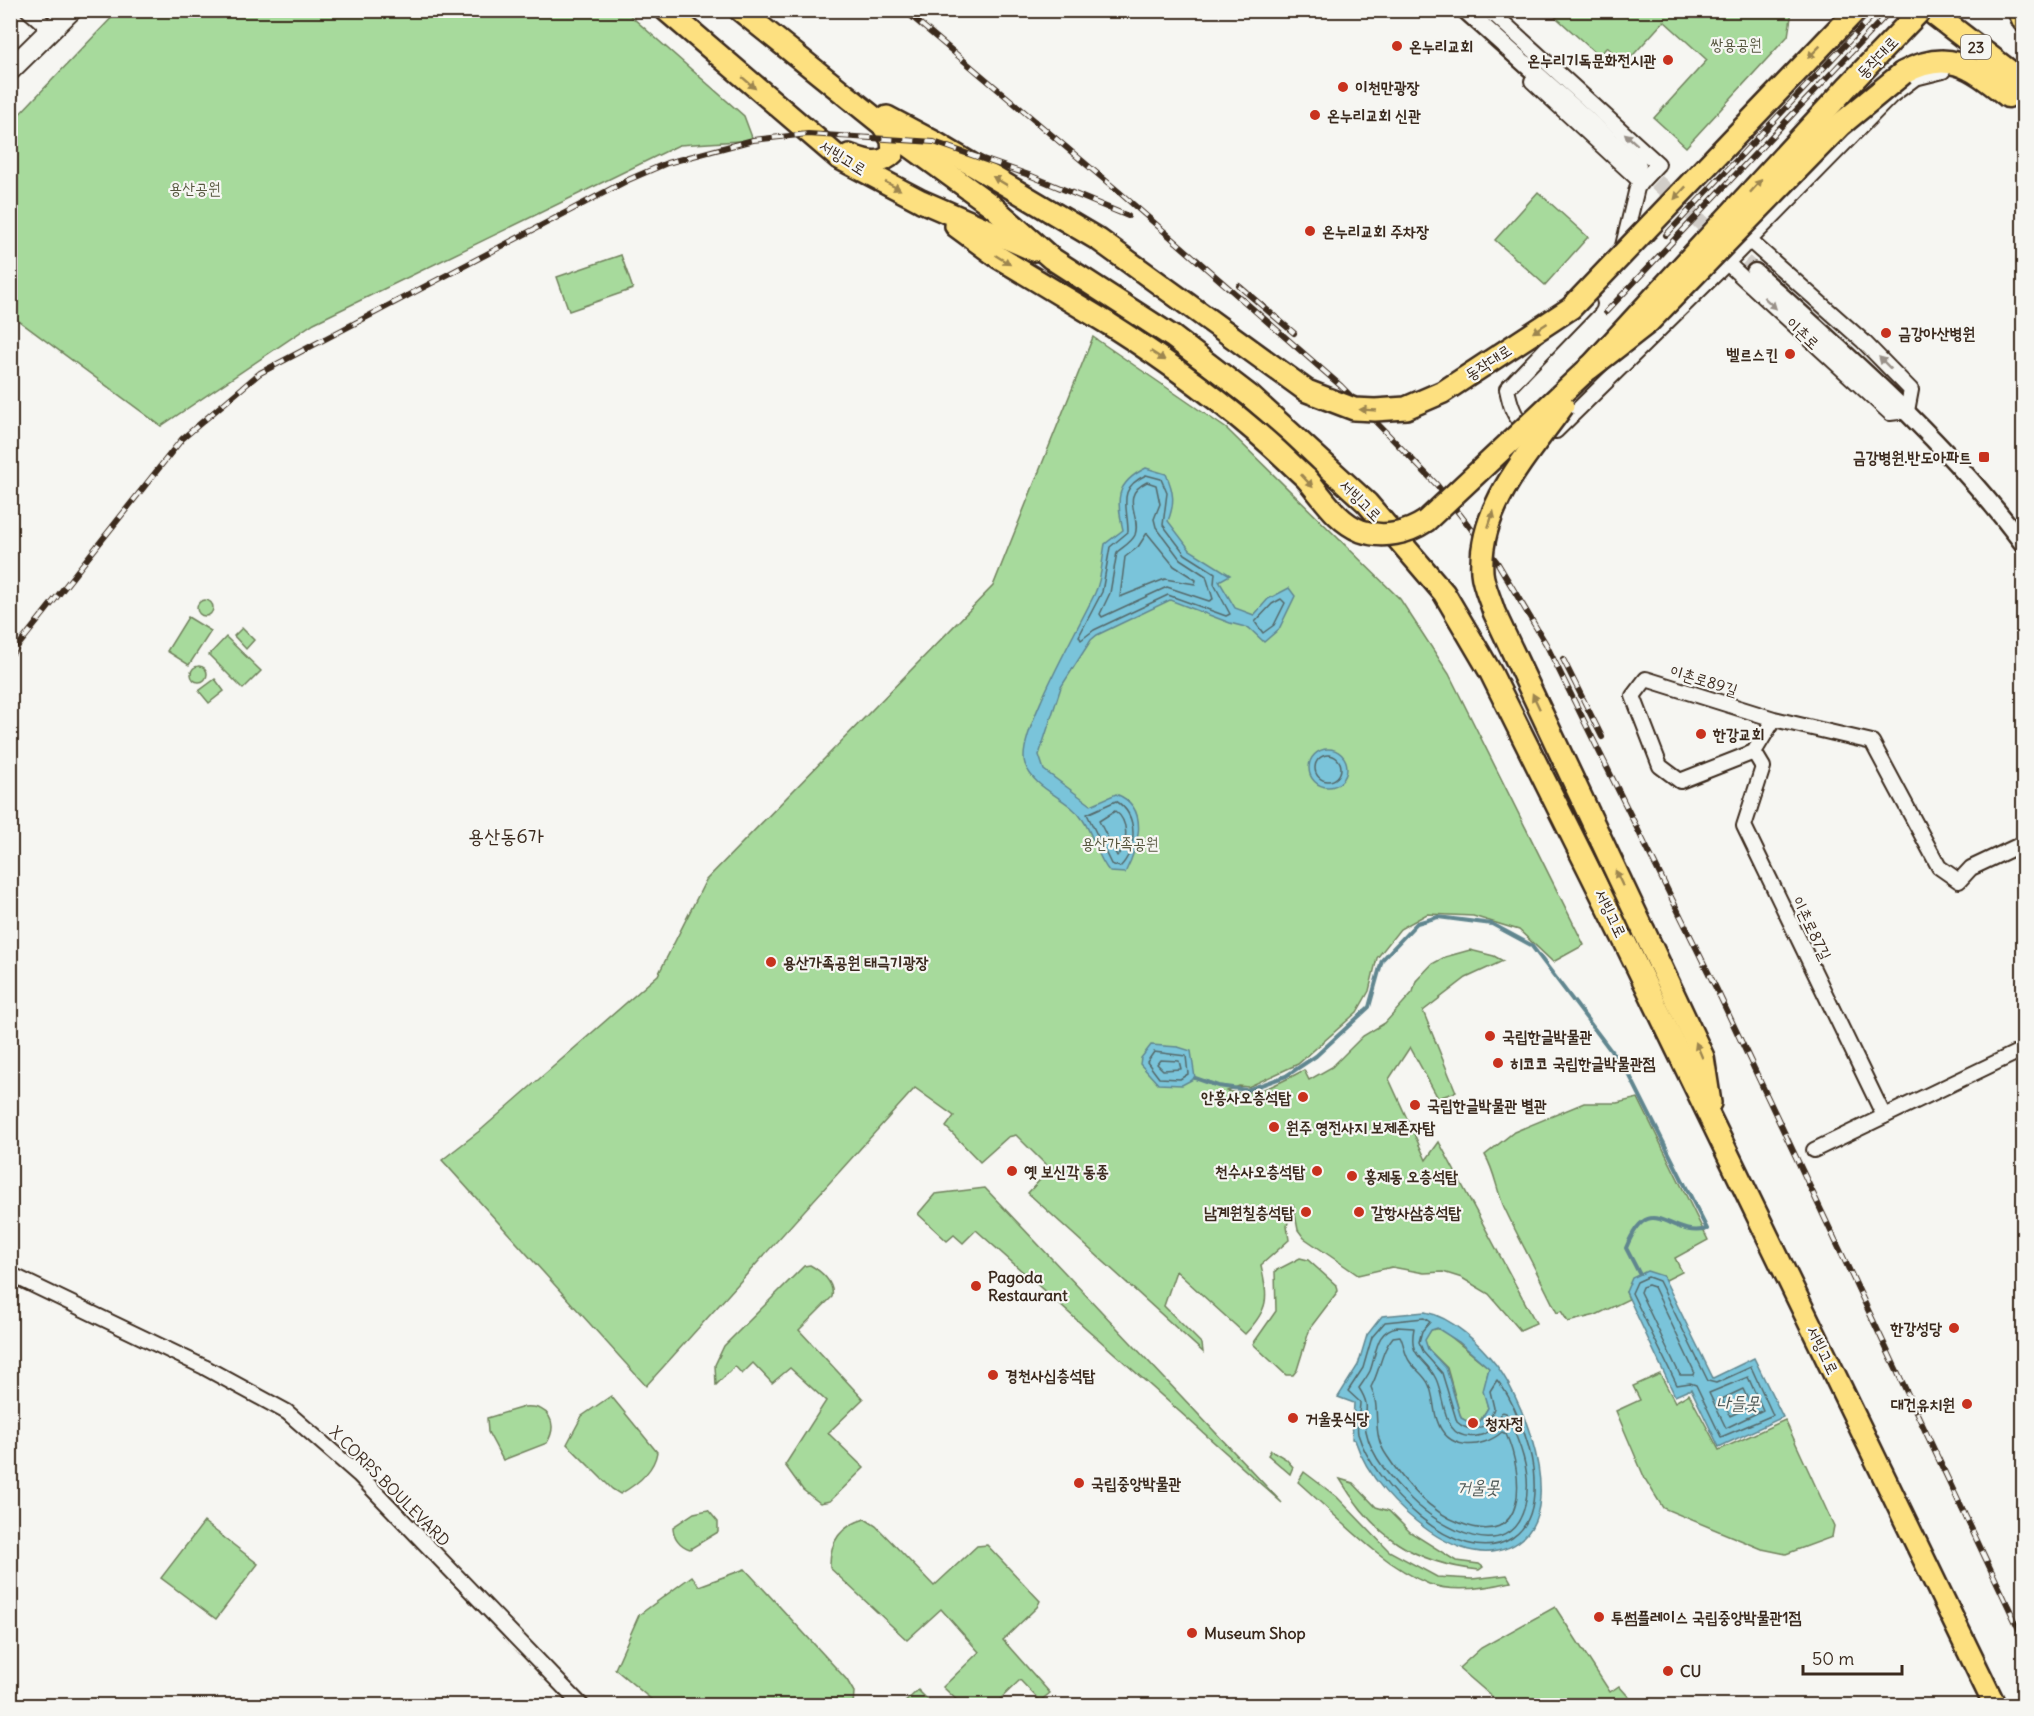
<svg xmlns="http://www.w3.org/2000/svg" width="2034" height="1716" font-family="Delius,'Poor Story',sans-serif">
<rect width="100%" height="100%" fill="#f6f6f2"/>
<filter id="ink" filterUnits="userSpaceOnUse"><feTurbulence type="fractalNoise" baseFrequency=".0167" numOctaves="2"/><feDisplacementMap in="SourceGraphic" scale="12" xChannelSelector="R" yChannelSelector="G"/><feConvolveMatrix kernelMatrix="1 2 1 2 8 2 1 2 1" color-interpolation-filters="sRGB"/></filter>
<g filter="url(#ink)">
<g fill="#a7da9c" stroke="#71825d" stroke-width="1.5">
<polygon points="119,10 625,11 744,116 753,140 679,145 314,323 161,426 11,315 11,123"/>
<polygon points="1549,11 1792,11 1788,36 1686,147 1654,118 1707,60 1664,21 1625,64 1607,47 1599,56"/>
<polygon points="1538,192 1588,237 1545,285 1495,240"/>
<polygon points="621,255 633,289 569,311 557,277"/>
<path d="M1093,337L1227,429L1400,599L1449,674L1584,945L1553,962L1519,930L1473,916L1427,914L1400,929L1377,958L1369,991L1357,1012L1298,1064L1248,1087L1239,1086L1227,1091C1254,1098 1280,1083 1304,1070L1309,1080L1332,1067L1363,1036L1385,1023L1413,992L1416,981L1432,964L1445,957L1470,950L1494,956L1503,961L1466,978L1423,1011L1456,1092L1438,1098L1410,1047L1389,1079L1426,1160L1439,1142L1536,1323L1520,1330L1489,1294L1462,1278L1443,1272L1424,1273L1392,1267L1358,1275L1304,1238L1298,1230L1293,1204L1287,1226L1289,1240L1261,1265C1268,1298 1270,1308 1245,1334L1176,1271L1164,1306L1202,1344L1203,1352L1028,1193L1050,1169L1016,1135L1008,1137L980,1162L946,1127L954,1116L915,1088L646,1386L442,1160L482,1129L658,975L706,880L993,586Z"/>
<circle cx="205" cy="608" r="8"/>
<polygon points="188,617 211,631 189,665 167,651"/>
<polygon points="242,628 254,640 246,649 234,636"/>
<polygon points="226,637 261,671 243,689 209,655"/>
<circle cx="199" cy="674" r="8"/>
<polygon points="215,679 224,691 209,703 199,691"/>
<path d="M1638,1098L1708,1240L1675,1258L1682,1272L1666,1280L1663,1276L1626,1292L1629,1299L1596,1315L1568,1322L1561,1311L1557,1313C1540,1277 1521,1243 1504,1207C1496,1189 1495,1172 1485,1155L1514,1132L1584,1103H1617Z"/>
<polygon points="985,1188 1282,1503 976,1230 963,1243 954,1235 947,1241 918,1214 935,1194"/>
<polygon points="1300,1258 1308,1260 1337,1286 1338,1291 1310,1328 1297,1370 1293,1375 1286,1375 1253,1344 1276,1311 1275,1271"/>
<path d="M810,1265C821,1271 835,1283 832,1297L799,1330L863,1399L828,1433L864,1468L830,1501L820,1503L803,1490L785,1465L826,1401L790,1368L772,1383L753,1363L742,1374L735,1366L716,1385L715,1365L724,1346L804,1266Z"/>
<polygon points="1440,1328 1489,1368 1484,1391 1488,1408 1480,1421 1470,1423 1461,1418 1447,1368 1428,1349 1424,1340 1431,1330"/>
<polygon points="1660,1374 1675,1402 1689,1394 1719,1450 1785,1420 1834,1526 1832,1537 1786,1554 1762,1549 1663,1508 1645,1479 1616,1411 1640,1400 1633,1386"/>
<path d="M611,1396L657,1452C654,1471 636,1485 620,1494L612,1489L567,1444L582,1416Z"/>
<path d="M524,1407C548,1405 559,1422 547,1443L503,1460L488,1432L487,1418Z"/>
<polygon points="1271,1450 1286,1459 1293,1467 1290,1474 1268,1455"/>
<path d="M1304,1472L1337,1497L1389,1551L1437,1577L1472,1579L1507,1575L1511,1582C1486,1588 1454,1593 1429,1584C1381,1565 1337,1516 1298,1482Z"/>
<path d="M1340,1479L1353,1483L1376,1507L1389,1511L1410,1532L1456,1561L1479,1564L1483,1567L1479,1570C1413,1563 1374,1536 1340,1479Z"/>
<path d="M708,1510L718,1522V1532L690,1549C680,1546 673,1537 673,1527L694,1513Z"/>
<path d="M865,1519L876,1526L934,1586L977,1546L987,1545L1040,1601L1037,1607L1003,1640L1050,1693L1040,1701L1020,1680L994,1705H962L943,1687L979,1652L941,1609L907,1640L830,1568C829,1543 840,1526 865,1519Z"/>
<polygon points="204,1522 258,1564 216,1619 161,1578"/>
<polygon points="745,1569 847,1680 854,1692 853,1705 658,1705 615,1669 639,1615 692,1576 699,1586"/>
<polygon points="1555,1607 1610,1692 1619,1686 1635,1704 1634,1705 1502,1705 1459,1668 1481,1648"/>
<polygon points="918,1690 933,1705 902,1705"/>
</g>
<g fill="#7ac4da" stroke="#61868f" stroke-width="1.5" fill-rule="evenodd">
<path d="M1146,468L1166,474C1174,492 1175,503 1168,521L1190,550L1230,575L1219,581L1235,608L1254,615L1268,599L1289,588L1295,596L1279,629L1264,642L1249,628L1230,623L1170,600L1097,635L1091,640L1061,687L1039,755L1044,770L1091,805L1116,794C1152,808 1137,849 1125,873L1110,872C1097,858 1094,836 1083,820C1068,797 1035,791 1025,764C1015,736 1082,622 1095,593C1102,579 1102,559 1105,544L1123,530C1116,500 1115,483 1146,468Z"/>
<circle cx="1328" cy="768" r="19"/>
<polygon points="1151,1045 1178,1047 1191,1051 1195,1078 1182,1085 1158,1084 1140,1064 1141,1058"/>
<polygon points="1647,1271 1663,1276 1713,1378 1754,1358 1783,1417 1719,1447 1691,1389 1675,1396 1626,1292 1632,1278"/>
<path d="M1425,1312C1452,1317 1480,1344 1497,1366C1527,1406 1577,1534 1497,1551C1474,1556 1448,1544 1429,1531C1398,1509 1367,1477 1355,1440L1352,1439L1354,1403L1338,1397L1358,1365L1367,1335L1382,1316ZM1437,1328L1459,1342L1489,1368L1483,1391L1488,1408L1480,1421L1470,1423L1461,1418L1446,1368L1428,1349L1425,1340L1431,1330Z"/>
</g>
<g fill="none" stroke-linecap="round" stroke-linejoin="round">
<g stroke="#546869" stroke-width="1.5">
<path d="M1146,475L1161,479L1167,493L1163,525L1185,554L1215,573L1214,584L1230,614L1226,616L1168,595L1094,630L1081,640L1079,636L1102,592L1110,547L1128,532C1128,506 1116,489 1146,475Z"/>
<path d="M1147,482L1156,485L1160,504L1154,519L1156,527L1180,559L1206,576L1213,599L1209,601L1167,587L1102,617L1100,614L1110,593L1117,552C1123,547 1132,542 1135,535C1142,516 1118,496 1147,482Z"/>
<polygon points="1147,533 1174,566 1196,580 1195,584 1165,579 1120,597 1125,557 1138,547"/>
<polygon points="1281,599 1285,603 1274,625 1263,633 1255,622 1272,604"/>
<circle cx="1328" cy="768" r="13"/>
<path d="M1116,801C1139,815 1137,850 1120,867L1111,864L1087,814Z"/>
<path d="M1115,811C1129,821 1129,844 1117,856L1099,821Z"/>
<polygon points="1154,1052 1186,1056 1188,1074 1180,1079 1159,1078 1147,1062"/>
<polygon points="1160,1060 1179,1061 1181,1069 1163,1070 1157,1064"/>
<polygon points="1648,1277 1659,1281 1708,1381 1716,1383 1751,1367 1773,1415 1721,1437 1696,1385 1690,1383 1677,1385 1632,1293 1637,1282"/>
<polygon points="1648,1285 1654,1287 1694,1371 1693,1375 1680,1375 1640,1292 1642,1287"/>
<path d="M1424,1318L1430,1322L1422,1331L1419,1342L1424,1353L1442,1373L1457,1422C1467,1431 1478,1431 1489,1422L1494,1408L1490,1391L1497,1380C1513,1398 1530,1443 1533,1468C1536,1493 1535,1523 1512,1538C1458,1573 1372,1482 1358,1434C1356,1425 1360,1411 1360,1402L1348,1391L1363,1368L1372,1337L1385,1322Z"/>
<path d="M1397,1327L1414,1328C1408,1359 1425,1356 1436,1379C1446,1400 1441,1442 1477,1436C1491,1434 1497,1424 1502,1412L1506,1413C1519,1441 1533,1473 1525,1505C1510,1568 1439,1527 1411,1499C1393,1481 1371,1457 1366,1431C1362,1411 1373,1410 1359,1388C1363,1382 1367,1377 1370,1371C1377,1353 1375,1331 1397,1327Z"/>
<path d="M1400,1336C1404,1343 1404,1354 1410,1362C1415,1369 1424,1375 1428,1383C1434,1394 1433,1409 1437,1420C1447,1451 1481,1450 1502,1432L1506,1434C1524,1475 1529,1550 1460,1523C1430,1512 1404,1482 1387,1456C1370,1432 1382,1411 1371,1387C1380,1371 1381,1351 1393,1337Z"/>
<polygon points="1748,1377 1763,1410 1726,1428 1709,1393"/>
<polygon points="1743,1389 1751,1406 1730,1416 1722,1399"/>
</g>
<path stroke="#61868f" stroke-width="4" d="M1195,1078L1218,1086L1247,1090L1286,1076L1316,1056L1369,1007L1382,960L1417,923L1438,917L1492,924L1531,945L1630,1076L1707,1229C1669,1240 1651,1187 1626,1248L1639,1273"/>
<polyline stroke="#d1cdc8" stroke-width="16" stroke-dasharray="16 8" stroke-linecap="butt" points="1638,165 1755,272"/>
<defs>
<g id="minor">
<polyline points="28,10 51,30"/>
<polyline points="1483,10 1496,16 1658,164 1641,182 1532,81"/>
<polyline points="1621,254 1637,188 1641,182"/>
<polyline points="1727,263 1890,413 1907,411 1911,390 1863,341 1749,240"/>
<path d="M1589,304L1507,389C1514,423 1522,430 1556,431L1727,263L1891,96L1915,78L1943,71"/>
<polyline points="1774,719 1754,752 1680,781 1660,766 1633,696 1646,679 1774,719 1872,742 1939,867 1959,881 1971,868 2024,843"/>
<polyline points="1754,752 1763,767 1744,826 1884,1116"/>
<polyline points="1814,1150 2024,1049"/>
<polyline points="10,1274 204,1367 287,1412 359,1475 582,1706"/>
</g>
<g id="tertiary">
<polyline points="1465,10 1638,165"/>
<path d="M1755,272C1850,358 1947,442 2024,545"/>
</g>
<polyline id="secondary" points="10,70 71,10"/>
<g id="primary">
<polyline points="666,10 839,158 921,201 1034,250"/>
<polyline points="740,10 903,141 991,205 1051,258 1173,337 1250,396 1367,503 1444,593 1491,673 1625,942 1995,1706"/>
<polyline points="887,117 934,142 1050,211"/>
<path d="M849,155C866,161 880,167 893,153L892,140L884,127"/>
<polyline points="956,226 998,257 1109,324"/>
<polyline points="1644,931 1703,1057 1710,1103"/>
</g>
<g id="trunk">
<polyline points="1929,10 2024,83"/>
<polyline points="2019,10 2024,21"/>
<path d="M1903,73C1949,48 1971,67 2008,96"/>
</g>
</defs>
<use href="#minor" stroke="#3b2a1e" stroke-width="18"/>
<use href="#tertiary" stroke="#3b2a1e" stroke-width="21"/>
<use href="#secondary" stroke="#3b2a1e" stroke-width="24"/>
<use href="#primary" stroke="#3b2a1e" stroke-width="26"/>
<use href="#trunk" stroke="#3b2a1e" stroke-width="27"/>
<use href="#minor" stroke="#f6f6f2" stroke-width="14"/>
<use href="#tertiary" stroke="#f6f6f2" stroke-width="16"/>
<use href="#secondary" stroke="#f6f6f2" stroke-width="20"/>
<use href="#primary" stroke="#fde080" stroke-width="21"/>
<use href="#trunk" stroke="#fde080" stroke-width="22"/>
<defs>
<g id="rail">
<polyline points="904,10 1119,192 1341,386 1437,485 1497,562 1546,644 1717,990 2024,1640"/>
<polyline points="1666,235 1878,10"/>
<polyline points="1239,286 1294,333"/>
<polyline points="1606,312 1891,10"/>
<polyline points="10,656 182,439 260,373 628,180 667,163 753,140 808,134 934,142 1029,175 1128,216"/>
<polyline points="1563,659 1602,737"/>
</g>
</defs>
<use href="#rail" stroke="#3b2a1e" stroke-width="6"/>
<use href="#rail" stroke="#f6f6f2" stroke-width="4" stroke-dasharray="11" stroke-linecap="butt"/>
<defs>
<g id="primary-bridge">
<polyline points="1050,211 1099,240 1307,391 1354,409 1375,410 1406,408 1443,392 1571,308 1856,10"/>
<path d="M1109,324C1167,361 1222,401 1273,447C1284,457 1295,468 1306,478C1323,497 1336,521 1361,531C1384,539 1408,533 1426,521L1589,368L1847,87L1921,10"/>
<path d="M1563,406C1528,455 1478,507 1482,572C1483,585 1490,599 1494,612L1644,931"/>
</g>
<polyline id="trunk-bridge" points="1589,368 1648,322 1840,125 1903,73"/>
</defs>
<use href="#primary-bridge" stroke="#3b2a1e" stroke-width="26" stroke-linecap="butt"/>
<use href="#trunk-bridge" stroke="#3b2a1e" stroke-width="27" stroke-linecap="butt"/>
<use href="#primary-bridge" stroke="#fde080" stroke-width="21"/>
<use href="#trunk-bridge" stroke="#fde080" stroke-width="22"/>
</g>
<defs><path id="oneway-solid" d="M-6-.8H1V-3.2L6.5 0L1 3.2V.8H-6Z" transform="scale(1.5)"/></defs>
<g fill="#9c854f">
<use href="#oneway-solid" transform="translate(1814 52) rotate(135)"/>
<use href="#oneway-solid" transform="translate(749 83) rotate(41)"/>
<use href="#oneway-solid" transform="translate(1000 181) rotate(-149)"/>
<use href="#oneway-solid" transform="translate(893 186) rotate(28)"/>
<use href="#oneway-solid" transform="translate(1756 186) rotate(-48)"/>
<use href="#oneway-solid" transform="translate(1680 193) rotate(133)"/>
<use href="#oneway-solid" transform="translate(1003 260) rotate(32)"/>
<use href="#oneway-solid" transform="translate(1540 328) rotate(147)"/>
<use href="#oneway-solid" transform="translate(1158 356) rotate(33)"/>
<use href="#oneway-solid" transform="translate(1368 410) rotate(-177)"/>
<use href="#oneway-solid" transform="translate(1307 481) rotate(47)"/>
<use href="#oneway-solid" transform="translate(1491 519) rotate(-72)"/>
<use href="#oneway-solid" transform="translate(1536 701) rotate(-115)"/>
<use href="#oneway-solid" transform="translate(1619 878) rotate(-115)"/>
<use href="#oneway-solid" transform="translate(1699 1050) rotate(-113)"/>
</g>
<g fill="#989088">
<use href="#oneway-solid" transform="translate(1631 139) rotate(-138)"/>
<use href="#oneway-solid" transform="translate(1770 303) rotate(43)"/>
<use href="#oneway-solid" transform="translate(1885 363) rotate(-135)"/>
</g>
</g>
<g fill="#c8321e" stroke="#f6f6f2" stroke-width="2">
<circle cx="1397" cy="46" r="6"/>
<circle cx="1668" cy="60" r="6"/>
<circle cx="1343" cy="87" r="6"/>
<circle cx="1315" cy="115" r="6"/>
<circle cx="1310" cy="231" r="6"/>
<circle cx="1886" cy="333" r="6"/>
<circle cx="1790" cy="354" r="6"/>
<rect x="1978" y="451" width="12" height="12" rx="3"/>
<circle cx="1701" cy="734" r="6"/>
<circle cx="771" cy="962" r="6"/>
<circle cx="1490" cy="1036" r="6"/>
<circle cx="1498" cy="1063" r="6"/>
<circle cx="1303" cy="1097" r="6"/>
<circle cx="1415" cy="1105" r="6"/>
<circle cx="1274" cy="1127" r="6"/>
<circle cx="1012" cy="1171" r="6"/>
<circle cx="1317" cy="1171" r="6"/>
<circle cx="1352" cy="1176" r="6"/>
<circle cx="1306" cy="1212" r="6"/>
<circle cx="1359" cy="1212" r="6"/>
<circle cx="976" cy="1286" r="6"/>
<circle cx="1954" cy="1328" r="6"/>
<circle cx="993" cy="1375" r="6"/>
<circle cx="1967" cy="1404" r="6"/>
<circle cx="1293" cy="1418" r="6"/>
<circle cx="1473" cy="1423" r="6"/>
<circle cx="1079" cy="1483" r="6"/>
<circle cx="1599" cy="1617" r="6"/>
<circle cx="1192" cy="1633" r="6"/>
<circle cx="1668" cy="1671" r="6"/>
</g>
<g text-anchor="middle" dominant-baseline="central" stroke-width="4.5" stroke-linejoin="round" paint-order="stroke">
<rect fill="#f6f6f2" stroke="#73675e" stroke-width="1.5" x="1961" y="35" width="30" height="24" rx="4.5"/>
<g font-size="15" font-weight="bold" fill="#3b2a1e">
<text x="1976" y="47">23</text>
</g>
<g font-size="16" fill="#56563e" stroke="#f6f6f2">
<text x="1736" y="44">쌍용공원</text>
<text x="195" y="188">용산공원</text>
<text x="1120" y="843">용산가족공원</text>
</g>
<g font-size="16" font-weight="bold" fill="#3b2a1e" stroke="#f6f6f2" text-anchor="start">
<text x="1409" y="46">온누리교회</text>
<text x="1656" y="60" text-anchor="end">온누리기독문화전시관</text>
<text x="1355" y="87">이천만광장</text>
<text x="1327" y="115">온누리교회 신관</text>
<text x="1322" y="231">온누리교회 주차장</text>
<text x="1898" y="333">금강아산병원</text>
<text x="1778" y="354" text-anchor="end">벨르스킨</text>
<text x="1972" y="457" text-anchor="end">금강병원.반도아파트</text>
<text x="1713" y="734">한강교회</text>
<text x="783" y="962">용산가족공원 태극기광장</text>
<text x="1502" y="1036">국립한글박물관</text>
<text x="1510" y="1063">히코코 국립한글박물관점</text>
<text x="1291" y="1097" text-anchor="end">안흥사오층석탑</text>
<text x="1427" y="1105">국립한글박물관 별관</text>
<text x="1286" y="1127">원주 영전사지 보제존자탑</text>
<text x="1024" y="1171">옛 보신각 동종</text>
<text x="1305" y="1171" text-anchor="end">천수사오층석탑</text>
<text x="1364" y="1176">홍제동 오층석탑</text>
<text x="1294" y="1212" text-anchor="end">남계원칠층석탑</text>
<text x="1371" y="1212">갈항사삼층석탑</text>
<text x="988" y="1277">Pagoda<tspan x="988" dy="18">Restaurant</tspan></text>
<text x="1942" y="1328" text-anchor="end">한강성당</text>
<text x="1005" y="1375">경천사십층석탑</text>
<text x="1955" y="1404" text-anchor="end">대건유치원</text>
<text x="1305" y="1418">거울못식당</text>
<text x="1485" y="1423">청자정</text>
<text x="1091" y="1483">국립중앙박물관</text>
<text x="1611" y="1617">투썸플레이스 국립중앙박물관1점</text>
<text x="1204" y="1633">Museum Shop</text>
<text x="1680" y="1671">CU</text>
</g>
<g font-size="16" fill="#3b2a1e" stroke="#f6f6f2">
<text transform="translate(1877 57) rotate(-46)">동작대로</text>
<text transform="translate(843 157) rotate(32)">서빙고로</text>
<text transform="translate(1803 333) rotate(43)">이촌로</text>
<text transform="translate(1488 362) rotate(-33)">동작대로</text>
<text transform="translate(1361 500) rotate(45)">서빙고로</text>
<text transform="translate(1704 680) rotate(17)">이촌로89길</text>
<text transform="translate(1611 913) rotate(64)">서빙고로</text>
<text transform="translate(1812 928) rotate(64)">이촌로87길</text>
<text transform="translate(1823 1350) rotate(64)">서빙고로</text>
<text transform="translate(390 1486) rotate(45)">X CORPS BOULEVARD</text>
</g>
<g font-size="18" font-style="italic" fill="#4e5856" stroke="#f6f6f2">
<text x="1738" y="1402">나들못</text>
<text x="1478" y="1486">거울못</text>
</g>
<g font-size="20" fill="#3b2a1e" stroke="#f6f6f2">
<text x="506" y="835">용산동6가</text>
</g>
</g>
<rect width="2034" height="1716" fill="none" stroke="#f6f6f2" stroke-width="36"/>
<rect x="18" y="18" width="1998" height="1680" fill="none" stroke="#3b2a1e" stroke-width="2" filter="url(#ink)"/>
<path d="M1803 1665v9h99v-9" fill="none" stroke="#3b2a1e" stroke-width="3"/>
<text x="1812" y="1665" font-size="18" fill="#3b2a1e" stroke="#f6f6f2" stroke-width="4.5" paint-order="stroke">50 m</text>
</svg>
